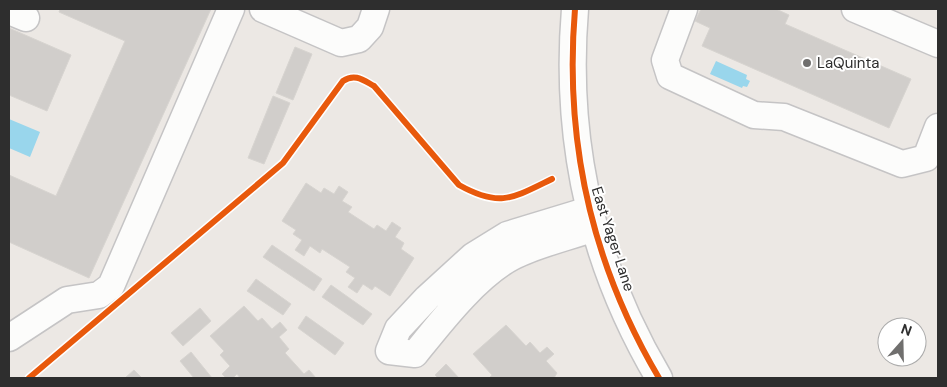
<svg xmlns="http://www.w3.org/2000/svg" width="947" height="387" font-family="'DM Sans',sans-serif">
<rect width="100%" height="100%" fill="#ece8e4"/>
<g fill="#99d6ec">
<polygon points="716,61 747,75 746,79 750,81 747,87 743,86 742,88 710,74"/>
<polygon points="9,119 40,132 30,157 9,148"/>
</g>
<g fill="#d1cecb" stroke="#d7d4d0">
<polygon points="60,9 211,9 89,278 9,242 9,175 56,196 125,41 59,12"/>
<polygon points="701,9 776,9 789,15 785,24 911,79 889,128 702,46 710,28 695,21"/>
<polygon points="9,28 71,55 47,111 9,95"/>
<polygon points="295,47 312,54 293,100 276,93"/>
<polygon points="273,96 290,103 264,164 248,158"/>
<polygon points="306,183 321,193 324,188 334,194 339,186 348,192 342,201 352,207 348,212 374,229 377,225 386,231 392,222 401,228 395,237 404,243 401,249 414,258 390,296 375,286 372,290 363,284 357,293 348,287 355,278 346,272 350,267 322,249 320,253 310,246 304,256 295,250 302,240 293,234 296,230 282,221"/>
<polygon points="272,245 322,279 314,291 263,257"/>
<polygon points="256,279 291,304 283,315 247,291"/>
<polygon points="331,285 372,314 363,325 322,297"/>
<polygon points="244,306 258,321 262,318 272,329 280,322 287,330 279,337 289,349 285,353 304,374 309,370 316,378 240,378 237,374 233,378 226,378 222,374 230,366 220,355 224,351 210,336"/>
<polygon points="200,308 211,321 183,346 171,333"/>
<polygon points="306,316 344,343 335,355 298,328"/>
<polygon points="506,325 526,346 530,342 540,353 547,347 554,354 546,361 557,373 554,378 489,378 492,375 473,354"/>
<polygon points="191,352 212,378 194,378 180,361"/>
<polygon points="446,364 459,378 438,378 435,375"/>
<polygon points="134,370 142,378 125,378"/>
</g>
<g fill="none" stroke-linecap="round" stroke-linejoin="round">
<defs>
<g id="minor">
<polyline points="263,9 341,43 359,39 370,27 376,9"/>
<path d="M575,9C564,141 591,263 659,378"/>
<polyline points="684,9 665,60 670,76 754,115 784,117 902,164 926,158 938,127"/>
<polyline points="855,9 938,44"/>
<polyline points="9,11 26,18"/>
<path d="M589,210L507,235L473,256L427,298L398,329L389,351L415,354C440,323 476,276 512,257C534,245 569,237 594,228"/>
<polyline points="9,338 67,300 99,295 111,286 231,9"/>
</g>
</defs>
<use href="#minor" stroke="#c5c4c5" stroke-width="29"/>
<use href="#minor" stroke="#fcfcfb" stroke-width="26"/>
<defs>
<g id="cycleway">
<path d="M575,9C564,141 591,263 659,378"/>
<path d="M29,378L283,163L343,81C355,73 363,80 374,86L459,185C500,208 513,198 552,179"/>
</g>
</defs>
<use href="#cycleway" stroke="#fff" stroke-width="9"/>
<use href="#cycleway" stroke="#e8590c" stroke-width="6"/>
</g>
<circle fill="#706f6e" stroke="#fff" stroke-width="2" cx="807" cy="63" r="5"/>
<g text-anchor="middle" dominant-baseline="central" stroke-width="4" stroke-linejoin="round" paint-order="stroke">
<g font-size="15" fill="#2e2e2e" stroke="#fff" text-anchor="start">
<text x="817" y="63">LaQuinta</text>
</g>
<g font-size="15" fill="#2e2e2e" stroke="#fff">
<text transform="translate(613 239) rotate(72)">East Yager Lane</text>
</g>
</g>
<rect width="947" height="387" fill="none" stroke="#2e2e2e" stroke-width="20"/>
<g transform="translate(902 342) rotate(20)"><circle r="24" fill="#ffffff" stroke="#ababab"/>
<path d="M0-4L9 19L0 12L-9 19Z" fill="#706f6e"/>
<text y="-8" font-size="14" font-weight="bold" text-anchor="middle" fill="#2e2e2e">N</text>
</g>
</svg>
